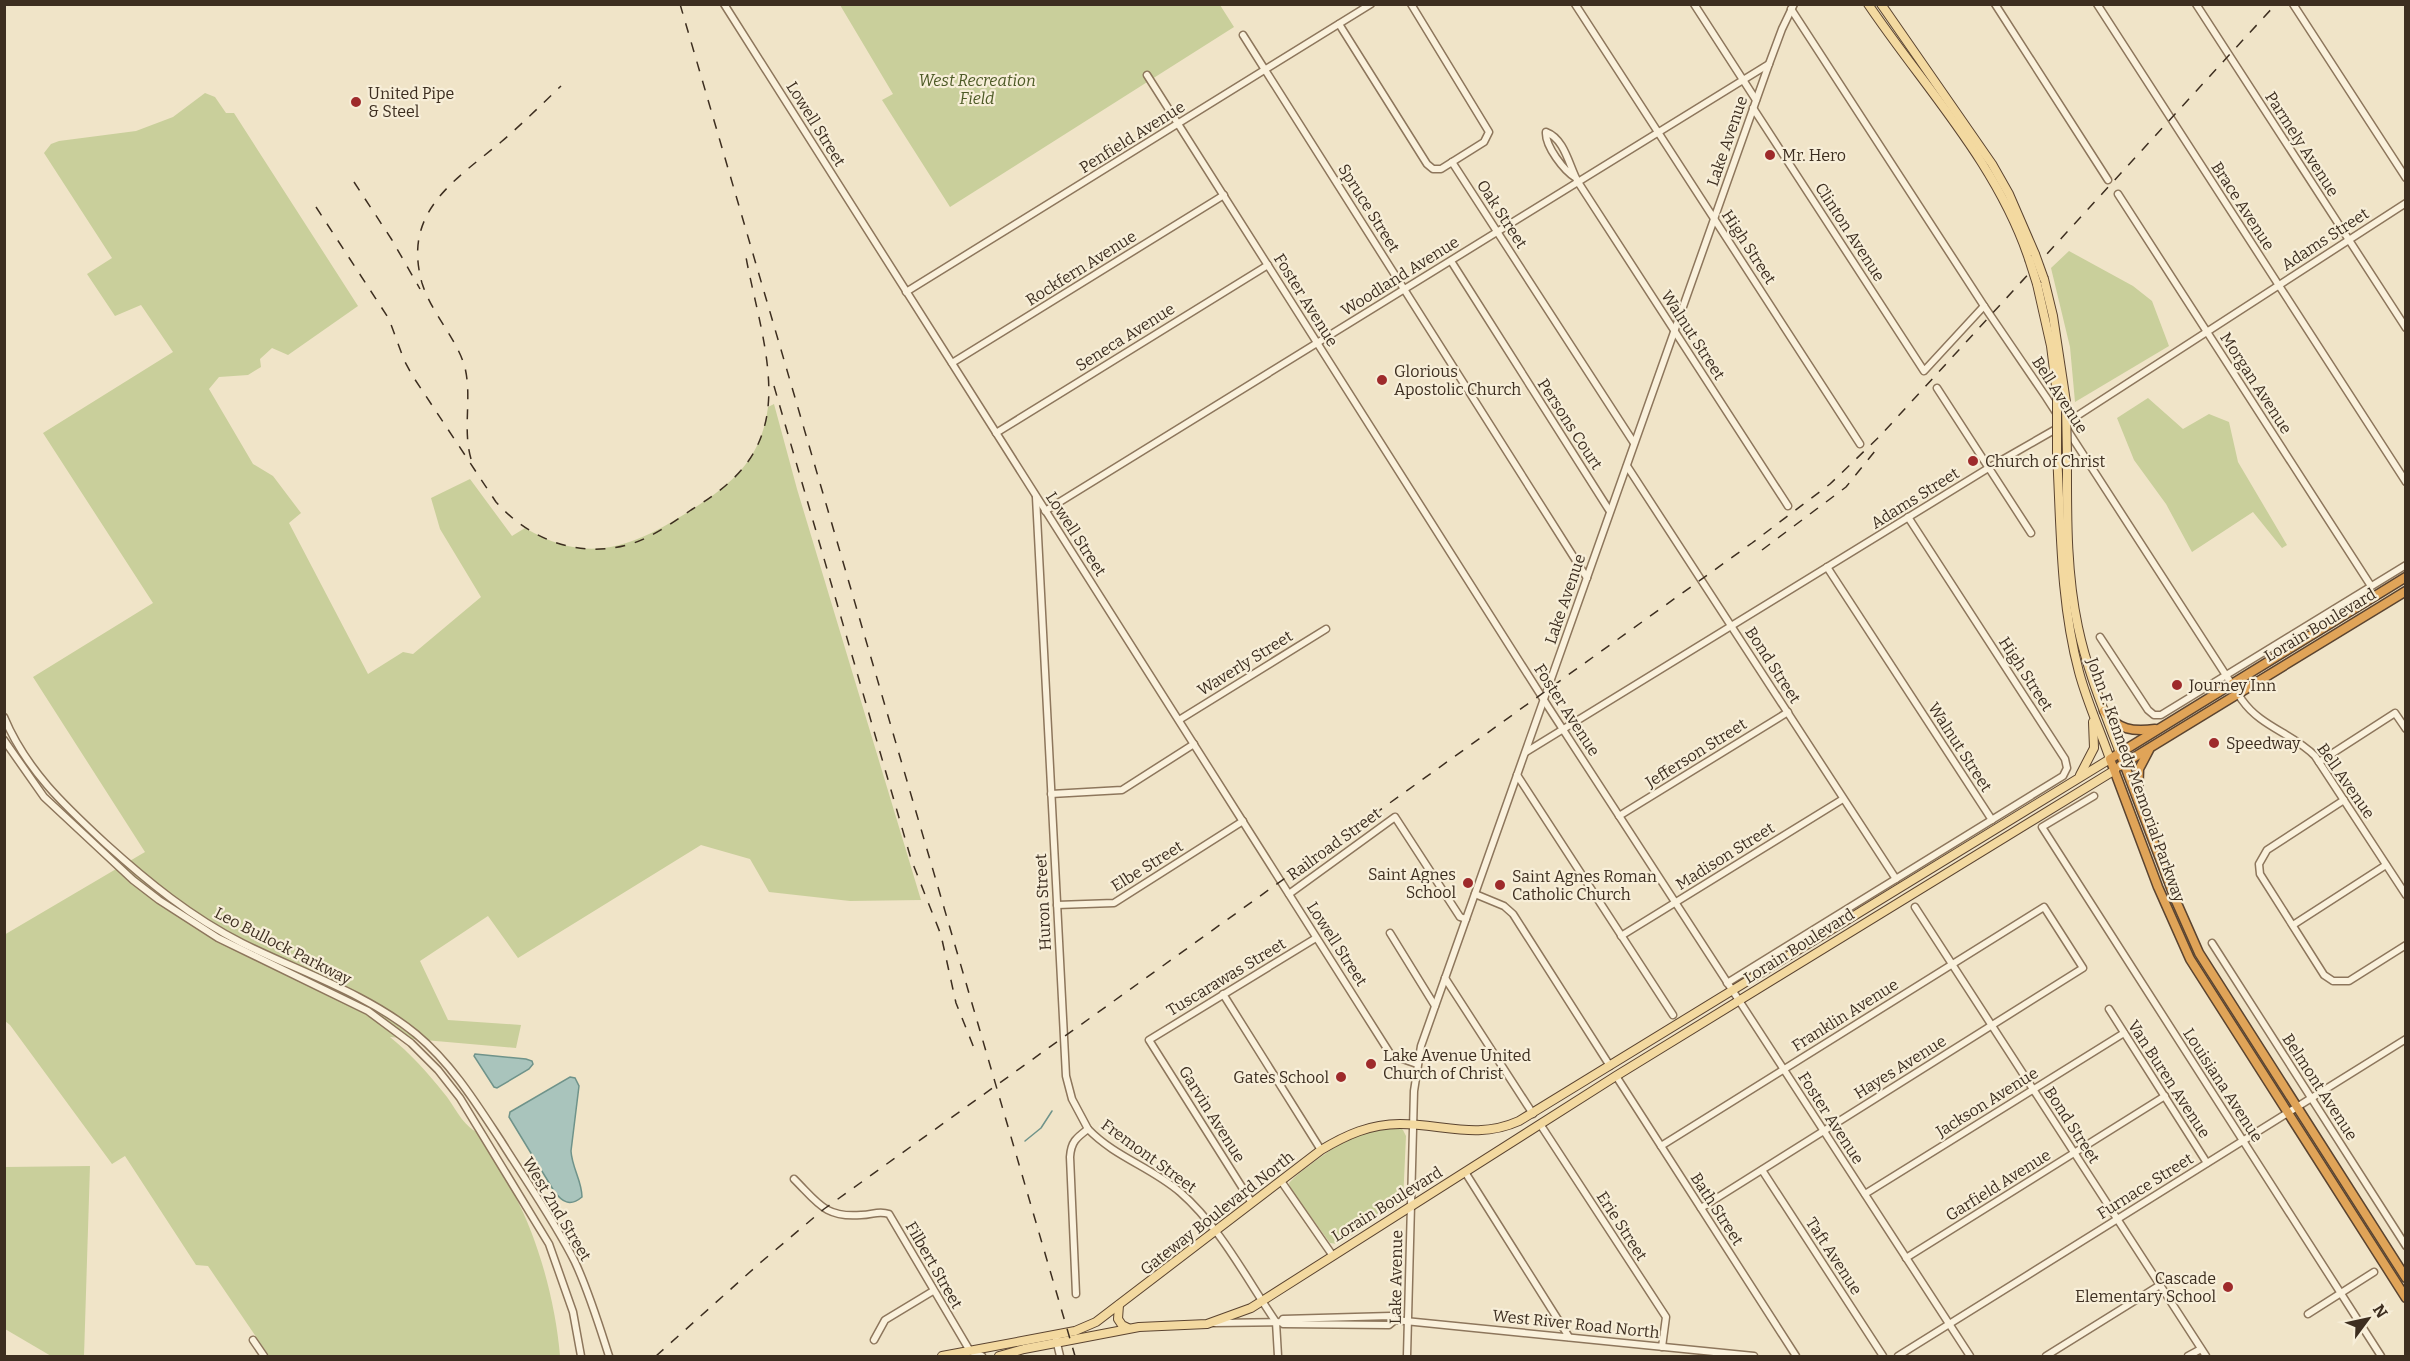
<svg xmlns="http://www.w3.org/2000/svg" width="2410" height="1361" font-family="Bitter,serif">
<rect width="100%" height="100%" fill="#f0e4c8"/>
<g fill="#c9cf9b">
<polygon points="840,5 1220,5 1234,27 950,207 882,100 893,94"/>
<path d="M205,93L215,97L226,113H234L358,306L288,355L272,348L260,359L261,367L248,375L219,377L209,389L253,464L273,476L301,513L289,523L368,674L403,652L413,654L481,597L440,529L431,498L470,479L512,536L525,528C587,565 631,548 688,512C731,485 761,461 768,407L774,404L797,489L921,900L850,901L769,892L750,859L701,845L518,958L488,916L420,961L448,1020L521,1025L516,1048L390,1037C410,1053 427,1072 443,1092C455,1106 460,1122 476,1132C489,1153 503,1174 515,1196C539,1241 556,1305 560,1356H269L208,1266L196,1265L125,1156L112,1164L10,1025L5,1021L4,935L145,852L33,677L153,603L43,433L173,352L141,305L115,316L87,274L112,258L44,153L51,144L59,141L136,131L173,117Z"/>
<polygon points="2069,251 2133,286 2152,301 2169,346 2075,402 2070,347 2051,268"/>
<polygon points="2148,398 2183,429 2209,414 2229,422 2238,462 2287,545 2282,548 2253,512 2192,552 2166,504 2134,460 2117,418"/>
<path d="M1399,1127L1403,1130L1406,1136L1403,1202L1338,1244L1330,1243L1290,1188L1289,1183C1295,1176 1303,1170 1310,1165C1340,1142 1361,1130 1399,1127Z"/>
<polygon points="90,1166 84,1356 51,1356 5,1329 5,1167"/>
</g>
<g fill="#a9c4bc" stroke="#6f938a" stroke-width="1.5">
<polygon points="475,1054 526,1059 532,1061 533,1064 529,1069 497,1088 494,1087 474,1056"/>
<path d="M570,1077L575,1078L579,1086L571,1151C572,1168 582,1181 582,1197C570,1207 562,1202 554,1191L509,1117L510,1112L517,1108Z"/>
</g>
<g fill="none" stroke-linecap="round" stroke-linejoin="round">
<polyline stroke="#6f938a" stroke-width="1.5" points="1025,1141 1041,1128 1052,1111"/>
<defs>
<g id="minor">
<polyline points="724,4 1391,1055 1417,1064"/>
<polyline points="1575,4 1860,444"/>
<polyline points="1694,4 1756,100"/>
<polyline points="1995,4 2108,180"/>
<polyline points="2097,4 2406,482"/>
<polyline points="2196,4 2406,328"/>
<polyline points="2293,4 2406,178"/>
<path d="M1791,9L1984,306L2046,397L2242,700C2261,727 2292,733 2315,756L2406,895"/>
<polyline points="1339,24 1427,164 1433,169 1441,169 1484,142 1489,132 1411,4"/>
<polyline points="1243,35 1587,578"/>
<polyline points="1147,75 1549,708 1970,1356"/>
<polyline points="1753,108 1924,371 1984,306"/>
<polyline points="1452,162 1634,443"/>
<path d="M1576,178C1564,171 1545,146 1546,132C1565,139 1569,166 1578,182L1788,506"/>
<polyline points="2118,194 2371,586"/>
<polyline points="1451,261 1609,510"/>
<polyline points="906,292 1371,4"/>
<polyline points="952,363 1224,195"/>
<polyline points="1937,388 2031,533"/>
<polyline points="996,433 1268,265"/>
<polyline points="1627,466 1896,879"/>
<path d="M1036,497L1066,1076L1072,1099L1088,1129C1076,1138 1071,1142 1070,1157L1076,1294"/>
<polyline points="1045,511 1769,64"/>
<polyline points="1827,567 1992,820"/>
<polyline points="2100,637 2148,710 2154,715 2161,715 2406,565"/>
<path d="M4,717C26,770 65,806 106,844C148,882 191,917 242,943C300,972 366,993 416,1034C452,1064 476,1103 501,1141C526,1181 554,1220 575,1262C589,1292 599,1325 609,1356"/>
<polyline points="1179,720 1326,629"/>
<polyline points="4,740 44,797 133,880 159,900 218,938 368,1011 411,1043 438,1070 460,1098 549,1244 573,1312 581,1356"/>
<polyline points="1526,752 1995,464 2063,425 2406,203"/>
<polyline points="2319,762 2395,713 2406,729"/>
<polyline points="1517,775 1673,1015"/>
<polyline points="1051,794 1122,790 1194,744"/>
<polyline points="2094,796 2042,827 2381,1356"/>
<polyline points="2344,800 2267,850 2259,864 2260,874 2324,975 2333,981 2349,981 2406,945"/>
<polyline points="1619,816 1788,712"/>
<polyline points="1289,894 1395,817 1460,917 1466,919"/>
<polyline points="1475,894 1504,906 1513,914 1610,1066"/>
<polyline points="1057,905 1114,903 1243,821"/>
<polyline points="1915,907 2206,1356"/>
<polyline points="2293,925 2386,865"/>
<polyline points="1390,933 1435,1006"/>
<polyline points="1621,936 1843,799"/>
<polyline points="2212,943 2406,1246"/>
<polyline points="1445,978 1533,1114"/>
<polyline points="1727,983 2063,776 2067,768 2065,759 1908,517"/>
<polyline points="1223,994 1321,1150"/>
<polyline points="2109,1009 2207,1163"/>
<polyline points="1616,1076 1796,1356"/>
<polyline points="1540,1124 1666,1317 1662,1347"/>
<path d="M1088,1129C1115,1157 1151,1167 1180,1192C1220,1227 1246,1278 1276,1322"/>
<polyline points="1661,1146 2044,907 2083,968 1701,1208"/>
<polyline points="1762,1170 1883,1356"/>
<polyline points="1465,1172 1569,1337"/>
<path d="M794,1179C818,1203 825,1218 861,1215C873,1215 878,1210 889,1214L970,1351L982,1356"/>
<polyline points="1281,1181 1333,1256"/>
<polyline points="1865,1194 2124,1033"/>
<polyline points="1252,1203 1149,1040 1316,938"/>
<polyline points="1906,1258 2165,1096"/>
<polyline points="2308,1314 2374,1272"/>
<polyline points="1395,1320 1754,1356"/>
<polyline points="1276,1322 1278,1356"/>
<polyline points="1214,1323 1281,1322 1283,1319 1391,1316 1395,1320 1389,1325 1283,1324 1281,1322"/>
<polyline points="1055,1335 1060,1356"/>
<polyline points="253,1340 264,1356"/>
<polyline points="874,1340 885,1320 933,1291"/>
<polyline points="1407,1356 1414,1091 1421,1046 1769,64 1782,29 1794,4"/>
<polyline points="1898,1356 2406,1039"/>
<polyline points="2046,1356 2160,1285"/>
<polyline points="2188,1356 2201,1349"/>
</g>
<g id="major">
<path d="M1868,4C1924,87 1997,163 2029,259"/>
<polyline points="1881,4 1992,164 2009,194 2035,254"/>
<polyline points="2044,279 2053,316 2066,402"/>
<polyline points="2037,284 2051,346 2057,394"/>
<path d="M2067,457C2067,514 2066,571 2078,627C2087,670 2104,711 2120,753"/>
<polyline points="2080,775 2094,748 2093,722"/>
<polyline points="1119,1305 1118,1319 1122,1325 1128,1328"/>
<path d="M942,1356L1075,1331L1096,1322L1321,1150C1346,1135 1370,1124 1400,1124C1443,1124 1477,1140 1519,1121L2110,759C2100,730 2087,702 2079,672C2060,601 2061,527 2057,453"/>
<polyline points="999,1356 1024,1349 1139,1327 1207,1324 1251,1308 1616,1076 2115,770"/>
</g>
<g id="highway">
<polyline points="2406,577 2110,759 2158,887 2190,959 2406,1298"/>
<path d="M2104,711C2118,730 2133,732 2155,729"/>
<polyline points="2120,753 2176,901 2199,953 2406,1278"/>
<polyline points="2120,766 2406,591"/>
<polyline points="2138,795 2139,769 2149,750"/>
</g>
</defs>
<use href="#minor" stroke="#8d765c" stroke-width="9"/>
<use href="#major" stroke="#5b4430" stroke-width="10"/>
<use href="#highway" stroke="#5b4430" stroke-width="11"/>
<use href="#minor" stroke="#faf1dc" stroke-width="6"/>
<use href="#major" stroke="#f3d9a0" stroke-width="8"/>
<use href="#highway" stroke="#e0a458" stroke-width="8"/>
<g stroke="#3d2e20" stroke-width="1.5" stroke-dasharray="10 10" stroke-linecap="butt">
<polyline points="680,4 1075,1356"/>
<polyline points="354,182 392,240 420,289"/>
<path d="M316,207L389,319L404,360L412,375L496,502C530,540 578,558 627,545C650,539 672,523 691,510C725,489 753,467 764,428C779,377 755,308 746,257"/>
<polyline points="774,386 911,859 941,935 956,1003 974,1048"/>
<path d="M471,459C462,428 473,395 464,364C454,335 431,312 422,283C402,212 454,181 501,142C521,125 541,105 561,86"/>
<polyline points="1762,550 1846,487 1875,451"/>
<polyline points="656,1356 760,1263 824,1209 1752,543 1830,484 1880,436 2276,4"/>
</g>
<defs>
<g id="major-bridge">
<polyline points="2035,254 2044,279"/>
<polyline points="2029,259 2037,284"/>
<polyline points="2057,394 2057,453"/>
<polyline points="2066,402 2067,457"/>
</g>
</defs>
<use href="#major-bridge" stroke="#5b4430" stroke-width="10" stroke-linecap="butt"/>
<use href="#major-bridge" stroke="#f3d9a0" stroke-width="8"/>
</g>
<g fill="#9e2a2b" stroke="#f7eed8" stroke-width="2">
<circle cx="356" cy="102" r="6"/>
<circle cx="1770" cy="155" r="6"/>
<circle cx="1382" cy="380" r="6"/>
<circle cx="1973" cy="461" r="6"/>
<circle cx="2177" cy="685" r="6"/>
<circle cx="2214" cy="743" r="6"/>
<circle cx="1468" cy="883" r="6"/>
<circle cx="1500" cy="885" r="6"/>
<circle cx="1371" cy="1064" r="6"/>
<circle cx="1341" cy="1077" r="6"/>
<circle cx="2228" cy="1287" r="6"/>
</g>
<g text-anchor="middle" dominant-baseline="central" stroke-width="4.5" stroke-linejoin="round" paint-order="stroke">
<g font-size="16" font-style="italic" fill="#4d5a26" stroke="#f7eed8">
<text x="977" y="80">West Recreation<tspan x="977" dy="18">Field</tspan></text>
</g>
<g font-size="16" fill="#3d2e20" stroke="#f7eed8" text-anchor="start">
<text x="368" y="93">United Pipe<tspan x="368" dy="18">&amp; Steel</tspan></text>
<text x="1782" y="155">Mr. Hero</text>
<text x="1394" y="371">Glorious<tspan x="1394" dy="18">Apostolic Church</tspan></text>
<text x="1985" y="461">Church of Christ</text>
<text x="2189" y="685">Journey Inn</text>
<text x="2226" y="743">Speedway</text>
<text x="1456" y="874" text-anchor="end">Saint Agnes<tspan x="1456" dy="18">School</tspan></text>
<text x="1512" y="876">Saint Agnes Roman<tspan x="1512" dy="18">Catholic Church</tspan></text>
<text x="1383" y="1055">Lake Avenue United<tspan x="1383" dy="18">Church of Christ</tspan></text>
<text x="1329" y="1077" text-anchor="end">Gates School</text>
<text x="2216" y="1278" text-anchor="end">Cascade<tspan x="2216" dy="18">Elementary School</tspan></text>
</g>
<g font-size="16" fill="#3d2e20" stroke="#f7eed8">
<text transform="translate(816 124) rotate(58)">Lowell Street</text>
<text transform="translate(1132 137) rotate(-32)">Penfield Avenue</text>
<text transform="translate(1727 141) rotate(-71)">Lake Avenue</text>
<text transform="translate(2302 144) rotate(57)">Parmely Avenue</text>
<text transform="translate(2243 206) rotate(57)">Brace Avenue</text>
<text transform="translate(1369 208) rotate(58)">Spruce Street</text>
<text transform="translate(1502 214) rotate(57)">Oak Street</text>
<text transform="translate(1850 232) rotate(57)">Clinton Avenue</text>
<text transform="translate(2325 239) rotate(-33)">Adams Street</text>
<text transform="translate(1749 247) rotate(57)">High Street</text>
<text transform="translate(1081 268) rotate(-32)">Rockfern Avenue</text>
<text transform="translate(1400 276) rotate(-32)">Woodland Avenue</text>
<text transform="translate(1306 300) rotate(58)">Foster Avenue</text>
<text transform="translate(1693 335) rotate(57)">Walnut Street</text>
<text transform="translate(1125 337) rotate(-32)">Seneca Avenue</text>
<text transform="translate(2256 383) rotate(57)">Morgan Avenue</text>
<text transform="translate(2060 395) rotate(57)">Bell Avenue</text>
<text transform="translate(1570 424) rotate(57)">Persons Court</text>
<text transform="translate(1915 498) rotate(-32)">Adams Street</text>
<text transform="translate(1076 534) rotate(57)">Lowell Street</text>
<text transform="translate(1565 599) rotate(-71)">Lake Avenue</text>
<text transform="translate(2320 625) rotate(-31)">Lorain Boulevard</text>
<text transform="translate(1245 663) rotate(-32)">Waverly Street</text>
<text transform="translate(1773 665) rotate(57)">Bond Street</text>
<text transform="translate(2026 674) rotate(57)">High Street</text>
<text transform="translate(1567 710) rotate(57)">Foster Avenue</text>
<text transform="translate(1960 747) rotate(57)">Walnut Street</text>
<text transform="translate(1696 753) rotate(-32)">Jefferson Street</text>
<text transform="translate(2136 780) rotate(70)">John F. Kennedy Memorial Parkway</text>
<text transform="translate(2346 781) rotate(55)">Bell Avenue</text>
<text transform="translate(1334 844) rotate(-36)">Railroad Street</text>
<text transform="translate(1725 856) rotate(-32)">Madison Street</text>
<text transform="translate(1147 866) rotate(-32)">Elbe Street</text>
<text transform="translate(1043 902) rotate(-93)">Huron Street</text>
<text transform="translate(1337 944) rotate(57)">Lowell Street</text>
<text transform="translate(283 946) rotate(27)">Leo Bullock Parkway</text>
<text transform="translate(1799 946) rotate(-32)">Lorain Boulevard</text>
<text transform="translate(1226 977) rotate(-31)">Tuscarawas Street</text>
<text transform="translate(1845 1015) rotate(-32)">Franklin Avenue</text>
<text transform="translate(1900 1067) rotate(-32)">Hayes Avenue</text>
<text transform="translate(2169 1079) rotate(57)">Van Buren Avenue</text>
<text transform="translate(2223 1085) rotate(57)">Louisiana Avenue</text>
<text transform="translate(2320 1087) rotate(57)">Belmont Avenue</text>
<text transform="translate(1987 1102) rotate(-32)">Jackson Avenue</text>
<text transform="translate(1212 1114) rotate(58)">Garvin Avenue</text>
<text transform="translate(1831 1118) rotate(57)">Foster Avenue</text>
<text transform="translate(2072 1125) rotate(57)">Bond Street</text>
<text transform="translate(1149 1156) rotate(36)">Fremont Street</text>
<text transform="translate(1998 1185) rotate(-32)">Garfield Avenue</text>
<text transform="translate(2145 1186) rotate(-32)">Furnace Street</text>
<text transform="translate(1387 1204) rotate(-32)">Lorain Boulevard</text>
<text transform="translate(557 1209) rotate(59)">West 2nd Street</text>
<text transform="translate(1717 1209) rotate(57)">Bath Street</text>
<text transform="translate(1217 1213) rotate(-38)">Gateway Boulevard North</text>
<text transform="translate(1622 1226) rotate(57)">Erie Street</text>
<text transform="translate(1834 1256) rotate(57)">Taft Avenue</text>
<text transform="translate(934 1265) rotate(60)">Filbert Street</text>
<text transform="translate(1396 1277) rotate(-89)">Lake Avenue</text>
<text transform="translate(1576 1324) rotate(6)">West River Road North</text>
</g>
</g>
<rect width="2410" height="1361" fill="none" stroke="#3d2e20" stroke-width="12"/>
<g transform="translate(2368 1319) rotate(57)" stroke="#f7eed8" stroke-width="4.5" paint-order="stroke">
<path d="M0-4.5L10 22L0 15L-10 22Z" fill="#3d2e20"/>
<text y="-9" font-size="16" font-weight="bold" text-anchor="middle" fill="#3d2e20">N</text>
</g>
</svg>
